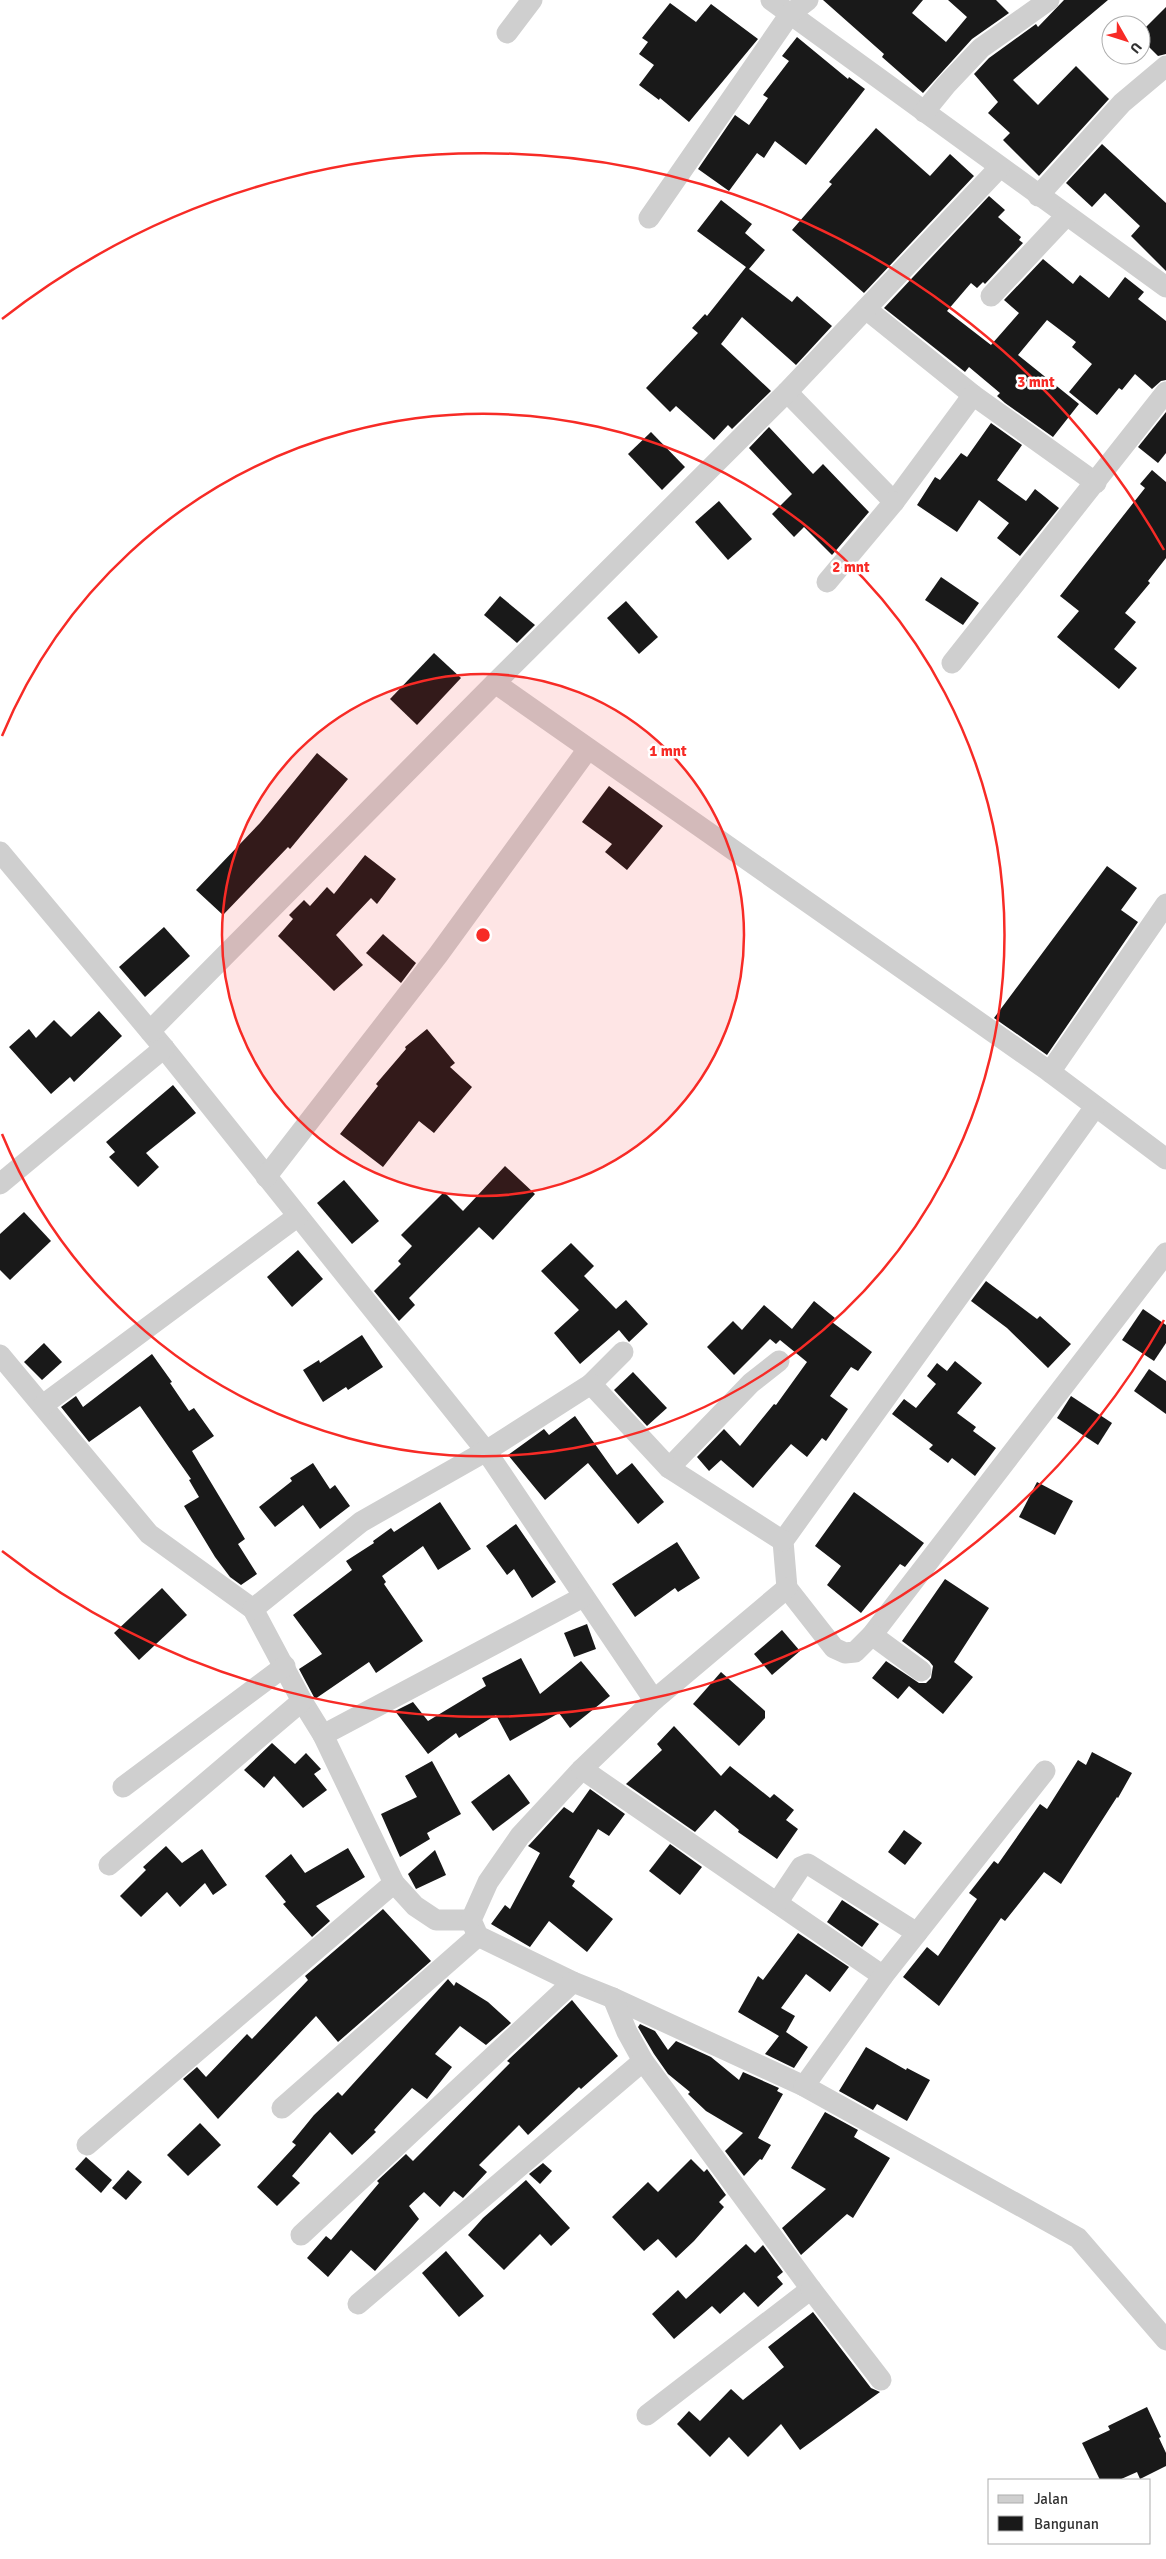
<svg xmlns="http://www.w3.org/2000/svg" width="1166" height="2559" font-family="Signika,sans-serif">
<rect width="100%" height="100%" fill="#fff"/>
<g fill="#191919">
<polygon points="823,0 923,0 912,13 946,42 967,17 948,0 996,0 1009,13 972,39 923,93 882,57 884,54"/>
<polygon points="1064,0 1108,0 1013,80 1038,105 1076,66 1109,99 1039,176 1003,140 1010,133 988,113 998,102 974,74 989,58 1036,24 1038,27"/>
<polygon points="670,3 696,22 711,4 758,39 689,122 660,98 659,100 639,85 654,65 639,54 648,42 642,38"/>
<polygon points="1166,7 1166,54 1158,56 1141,39 1141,32"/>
<polygon points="797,37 848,79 849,77 865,89 806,165 775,141 764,158 757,153 729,191 698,169 735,115 749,125 768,98 763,95 789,61 782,56"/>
<polygon points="876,128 930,176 950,154 974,176 864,293 792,230 832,184 829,182"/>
<polygon points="1102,144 1166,203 1166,271 1131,236 1140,226 1105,193 1092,207 1066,183"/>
<polygon points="989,196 1005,210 998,217 1021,237 1019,240 1023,243 985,284 983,282 977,288 971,283 947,311 991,345 1019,313 1004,300 1043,259 1073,284 1080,275 1109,298 1125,277 1144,292 1138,299 1166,321 1166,380 1161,381 1152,389 1135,374 1122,390 1119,388 1097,415 1069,392 1092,364 1072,347 1076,342 1047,320 1018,355 1079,404 1053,437 1005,403 997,396 1000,393 969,367 965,372 884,308"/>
<polygon points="721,200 752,224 745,233 765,250 749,269 792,302 797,296 832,326 796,365 742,317 721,344 771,391 732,429 728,425 714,440 676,406 670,412 646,388 698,333 692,328 705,314 707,316 746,267 697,231"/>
<polygon points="1166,412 1166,453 1158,463 1138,447"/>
<polygon points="991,423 1022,445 997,480 1026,501 1035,489 1059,508 1020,556 997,538 1009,523 979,500 957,532 917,505 935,477 940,480 961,453 967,457"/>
<polygon points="769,427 813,474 823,464 869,512 832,555 804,527 794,537 772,514 792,494 749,448"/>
<polygon points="651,432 685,467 662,490 628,454"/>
<polygon points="1152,470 1166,482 1166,558 1148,581 1150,583 1125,613 1136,622 1114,649 1137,668 1119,689 1057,637 1079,611 1060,596 1145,488 1140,484"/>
<polygon points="719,501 752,539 728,560 695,522"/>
<polygon points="941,577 979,603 963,625 925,600"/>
<polygon points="500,596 535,625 517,643 484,615"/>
<polygon points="626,601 658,637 639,654 607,618"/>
<polygon points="434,653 461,678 417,725 390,699"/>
<polygon points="317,753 348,779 290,849 288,847 223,915 196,890 260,823"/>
<polygon points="609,786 663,826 627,870 605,852 612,844 582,822"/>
<polygon points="365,855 396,879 377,904 371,898 336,935 363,965 334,991 278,936 293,919 289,915 304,900 310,906 327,887 334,894"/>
<polygon points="1107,866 1137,888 1121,910 1138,922 1047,1055 994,1018"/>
<polygon points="164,927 190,956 145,997 119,967"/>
<polygon points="383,934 416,963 401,983 366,953"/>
<polygon points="99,1011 122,1036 74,1082 70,1077 51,1094 9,1047 29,1029 36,1038 54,1020 71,1037"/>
<polygon points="427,1029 455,1063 450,1067 472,1087 434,1133 419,1121 383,1167 340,1134 378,1086 376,1084 406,1049 405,1047"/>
<polygon points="173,1085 196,1113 146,1153 159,1167 138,1187 109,1157 115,1152 106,1142"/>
<polygon points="505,1166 535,1194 493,1240 479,1227 409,1298 415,1305 399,1321 374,1291 401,1264 398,1261 412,1246 401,1235 444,1192 463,1211"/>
<polygon points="344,1180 379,1221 352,1244 317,1203"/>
<polygon points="24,1212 51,1241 10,1280 0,1270 0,1234"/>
<polygon points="571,1243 594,1266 584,1276 616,1309 626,1300 648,1324 629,1342 619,1330 580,1364 554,1333 579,1310 541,1271"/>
<polygon points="298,1250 323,1279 292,1307 267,1277"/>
<polygon points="986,1281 1037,1319 1040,1316 1071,1344 1048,1368 1007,1328 971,1301"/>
<polygon points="814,1301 835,1318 832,1322 872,1352 858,1371 851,1367 830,1396 848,1409 826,1441 822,1438 807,1457 791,1444 753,1488 721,1460 709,1471 697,1457 724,1429 740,1446 774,1404 776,1405 807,1362 780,1340 776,1344 770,1339 734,1375 707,1347 733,1321 742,1330 764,1305 792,1329"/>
<polygon points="1143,1309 1166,1325 1166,1343 1154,1361 1122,1340"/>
<polygon points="362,1335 383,1367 348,1390 346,1387 323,1402 303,1370 319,1360 320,1363"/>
<polygon points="44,1343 62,1362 42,1380 24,1362"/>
<polygon points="152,1354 172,1382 170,1383 189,1411 194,1408 214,1436 192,1451 245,1539 238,1544 257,1574 241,1585 230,1577 215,1557 184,1506 199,1497 189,1480 191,1479 140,1406 89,1442 61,1407 76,1396 83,1407"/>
<polygon points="955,1361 982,1383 957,1413 976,1427 973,1431 996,1448 975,1476 952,1458 948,1463 929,1449 933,1445 892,1414 904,1399 916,1408 936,1384 927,1376 937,1363 947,1371"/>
<polygon points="1149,1369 1166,1381 1166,1414 1134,1391"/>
<polygon points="633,1372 667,1408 647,1426 614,1390"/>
<polygon points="1071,1396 1112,1423 1098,1445 1057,1418"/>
<polygon points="575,1416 617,1475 632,1463 664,1502 638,1524 588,1463 545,1500 508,1455 544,1429 549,1435"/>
<polygon points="313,1463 330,1489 335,1485 350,1506 320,1529 303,1505 275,1527 259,1507 292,1481 290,1478"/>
<polygon points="1037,1482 1073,1501 1055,1535 1019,1517"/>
<polygon points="854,1492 924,1543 905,1567 900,1564 861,1613 827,1585 841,1566 815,1546"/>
<polygon points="440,1502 471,1549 438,1570 423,1546 382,1576 386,1582 384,1584 423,1641 376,1673 369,1662 315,1699 299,1669 322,1654 293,1615 352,1570 346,1561 374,1543 373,1541 391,1528 394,1532"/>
<polygon points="516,1524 556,1582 532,1598 514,1569 507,1575 486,1546"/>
<polygon points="677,1542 700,1578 678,1592 675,1588 635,1617 612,1584"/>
<polygon points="945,1579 989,1608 954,1662 973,1677 943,1714 909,1686 898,1699 872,1678 886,1661 919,1683 926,1683 931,1678 933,1666 929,1661 902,1641"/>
<polygon points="162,1588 187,1615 139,1660 114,1633"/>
<polygon points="587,1624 596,1649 574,1657 564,1633"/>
<polygon points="782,1630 800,1651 772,1675 754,1654"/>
<polygon points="521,1658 540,1694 581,1661 610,1696 570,1728 559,1713 510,1741 496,1715 459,1738 456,1733 428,1754 395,1711 413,1702 428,1721 486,1686 482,1678"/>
<polygon points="721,1672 765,1711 765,1718 739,1746 693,1704"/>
<polygon points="674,1726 721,1776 730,1766 770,1798 774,1794 794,1810 786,1820 798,1829 777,1859 738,1832 739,1830 715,1810 695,1832 626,1784 662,1750 657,1744"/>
<polygon points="272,1743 295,1764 306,1753 321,1769 314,1774 327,1790 303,1808 274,1776 264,1788 244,1770"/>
<polygon points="1092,1752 1132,1773 1118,1798 1117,1797 1061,1884 1044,1872 1005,1921 1001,1918 939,2006 903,1977 927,1947 938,1956 977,1899 969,1893 994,1861 998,1864 1040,1804 1047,1809 1078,1760 1086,1765"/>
<polygon points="432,1761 461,1814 427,1833 430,1839 400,1857 381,1814 417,1797 405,1776"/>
<polygon points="509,1774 530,1803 493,1831 471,1802"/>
<polygon points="590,1789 625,1814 609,1836 598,1829 569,1877 575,1881 572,1886 613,1919 587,1952 549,1921 530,1947 491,1924 505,1905 510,1909 540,1853 528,1846 530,1844 564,1807 573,1813"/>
<polygon points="904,1830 922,1843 905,1865 888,1852"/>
<polygon points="670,1844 702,1867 680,1895 649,1871"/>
<polygon points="166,1846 182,1863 202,1849 227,1885 213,1895 205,1883 180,1907 167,1892 141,1917 120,1896 146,1870 143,1867"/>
<polygon points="348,1848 365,1877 316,1906 330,1921 312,1937 283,1904 286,1902 265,1876 291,1854 305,1873"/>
<polygon points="435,1850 446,1875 416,1889 408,1874"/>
<polygon points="842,1900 879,1924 862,1947 827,1922"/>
<polygon points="383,1909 431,1961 338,2042 316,2016 218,2119 183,2079 197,2067 206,2077 247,2034 252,2039 308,1980 305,1976"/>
<polygon points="798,1933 849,1967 830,1992 806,1974 781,2008 795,2016 786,2032 808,2047 794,2068 765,2054 779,2036 738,2012 758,1976 763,1980"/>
<polygon points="448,1979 454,1986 456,1982 488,2002 511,2023 486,2045 460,2026 435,2054 452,2067 427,2099 412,2088 374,2130 376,2132 352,2155 330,2132 292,2176 300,2183 277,2206 257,2187 296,2145 292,2142 314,2115 338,2092 342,2096"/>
<polygon points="572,2000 618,2056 581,2089 579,2087 528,2135 519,2125 479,2165 487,2172 463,2198 454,2191 440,2207 424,2192 409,2206 419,2219 375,2271 351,2250 328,2277 307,2258 326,2236 331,2240 379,2183 377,2181 406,2154 413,2161 510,2063 507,2061"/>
<polygon points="640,2024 655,2031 668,2050 676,2041 711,2057 739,2080 743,2072 779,2088 777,2091 783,2094 758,2138 771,2145 762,2160 760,2159 744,2176 725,2151 743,2133 706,2111 688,2094 690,2092 668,2074 654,2054 638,2027"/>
<polygon points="866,2047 906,2070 907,2068 930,2080 907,2121 877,2104 873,2110 839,2091"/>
<polygon points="825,2112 858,2130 854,2137 890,2158 853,2218 847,2214 801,2255 782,2228 826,2189 791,2168"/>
<polygon points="200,2123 221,2145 188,2176 167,2155"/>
<polygon points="86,2157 112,2180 101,2193 75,2169"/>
<polygon points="691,2159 704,2172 707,2169 726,2195 719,2202 724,2207 694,2241 676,2258 658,2239 644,2251 612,2217 648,2182 658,2192"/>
<polygon points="543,2163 552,2171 540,2184 529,2174"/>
<polygon points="128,2170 142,2182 126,2200 112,2188"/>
<polygon points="526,2180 570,2228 551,2246 540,2234 504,2270 468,2235 483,2218"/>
<polygon points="746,2244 755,2253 763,2245 783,2272 777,2277 783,2284 758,2307 744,2292 720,2314 712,2306 674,2339 652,2314 678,2290 686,2299"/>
<polygon points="446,2251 484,2296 459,2317 422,2273"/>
<polygon points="813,2312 871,2388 880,2392 800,2450 781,2424 748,2457 729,2437 710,2457 677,2424 689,2411 700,2421 731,2389 743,2400 784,2367 768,2347"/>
<polygon points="1147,2407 1161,2437 1159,2438 1166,2453 1166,2466 1140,2479 1137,2472 1119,2480 1100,2480 1082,2443 1110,2430 1108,2426"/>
</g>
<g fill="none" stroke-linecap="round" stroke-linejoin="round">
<g stroke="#cfcfcf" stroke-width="21">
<polyline points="771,0 1166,287"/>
<polyline points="507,33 532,0"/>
<polyline points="924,112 946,85 981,48 1049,0"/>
<polyline points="1038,196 1122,103 1166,66"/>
<polyline points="649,218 790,14 808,0"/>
<polyline points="991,296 1066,216"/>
<polyline points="866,309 973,395 1096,483"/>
<polyline points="787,392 894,502 973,395"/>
<polyline points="827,582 894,502"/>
<polyline points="952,663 1166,392"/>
<polyline points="495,683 1050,1072 1166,1159"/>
<polyline points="0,852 164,1048 486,1451 654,1700"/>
<polyline points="150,1031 495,683 787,392 999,168"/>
<polyline points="1050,1072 1166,904"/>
<polyline points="1095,1107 783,1541 787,1588 834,1648 845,1653 855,1652 872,1635 1166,1253"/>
<polyline points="266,1177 438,955 588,749"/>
<polyline points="0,1184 164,1048"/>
<polyline points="0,1355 149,1534 253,1609 302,1701 323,1735 394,1883 415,1906 436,1920 471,1920"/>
<polyline points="591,1384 623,1352"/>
<polyline points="43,1405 298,1216"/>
<polyline points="669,1468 751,1383 779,1361"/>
<polyline points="787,1588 654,1700 582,1769 520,1836 488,1882 471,1920 478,1936 573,1982 613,1998 804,2086 1078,2238 1166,2340"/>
<polyline points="253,1609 361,1522 486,1451 591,1384 669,1468 783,1541"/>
<polyline points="872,1635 921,1671"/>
<polyline points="323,1735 583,1597"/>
<polyline points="582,1769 883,1976"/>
<polyline points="123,1787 285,1666"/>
<polyline points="109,1865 302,1701"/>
<polyline points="777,1903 801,1867 808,1864 917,1933"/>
<polyline points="613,1998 627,2032 643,2061 811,2289 647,2415"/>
<polyline points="804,2086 883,1976 1045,1771"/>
<polyline points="282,2108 478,1936"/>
<polyline points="87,2145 394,1883"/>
<polyline points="301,2235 573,1982"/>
<polyline points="811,2289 881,2380"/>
<polyline points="358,2304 643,2061"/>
</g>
</g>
<circle cx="483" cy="935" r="261" fill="#f72b26" fill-opacity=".12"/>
<g fill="none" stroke="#f72b26" stroke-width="2.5">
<circle cx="483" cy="935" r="261"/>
<path d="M2 736A521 521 0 1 1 2 1134"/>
<path d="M1164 1320A782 782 0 0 1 2 1551M2 319A782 782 0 0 1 1164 550"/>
</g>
<circle cx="483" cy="935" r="8" fill="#f72b26" stroke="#fff" stroke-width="2.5"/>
<g font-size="15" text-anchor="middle" font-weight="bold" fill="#f72b26" stroke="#fff" stroke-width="5" stroke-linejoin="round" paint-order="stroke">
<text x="1036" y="387">3 mnt</text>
<text x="851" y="572">2 mnt</text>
<text x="668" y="756">1 mnt</text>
</g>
<rect x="988" y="2479" width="162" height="65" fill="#ffffff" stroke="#adadad"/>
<rect x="998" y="2495" width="25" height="8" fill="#cfcfcf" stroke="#adadad"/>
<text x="1034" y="2504" font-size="15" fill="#323232">Jalan</text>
<rect x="998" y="2516" width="25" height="15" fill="#191919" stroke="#adadad"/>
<text x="1034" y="2529" font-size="15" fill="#323232">Bangunan</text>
<g transform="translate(1126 40) rotate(129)"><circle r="24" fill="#ffffff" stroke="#adadad"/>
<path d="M0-4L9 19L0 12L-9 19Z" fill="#f72b26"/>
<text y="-8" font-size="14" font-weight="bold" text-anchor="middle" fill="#323232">U</text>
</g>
</svg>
